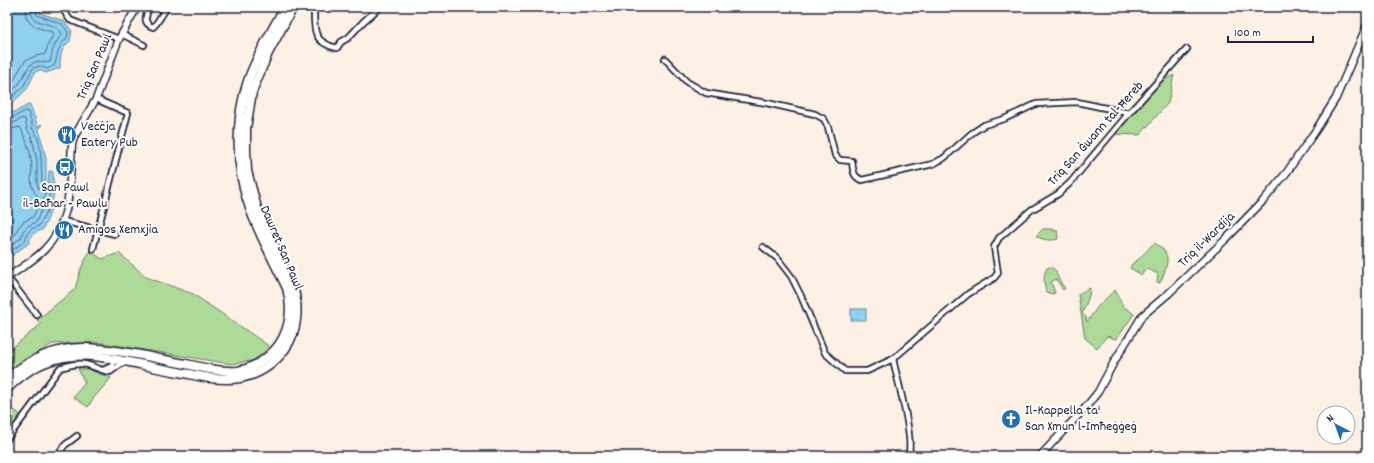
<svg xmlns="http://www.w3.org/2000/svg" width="1374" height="463" font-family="Dekko,sans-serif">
<rect width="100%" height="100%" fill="#fdf0e4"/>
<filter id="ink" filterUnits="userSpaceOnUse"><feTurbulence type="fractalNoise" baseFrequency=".025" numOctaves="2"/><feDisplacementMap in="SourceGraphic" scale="8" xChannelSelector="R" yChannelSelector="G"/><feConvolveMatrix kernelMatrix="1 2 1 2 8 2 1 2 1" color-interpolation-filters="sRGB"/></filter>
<g filter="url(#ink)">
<g fill="#adda99" stroke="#687e6a">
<polygon points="1174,75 1168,103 1140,135 1116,134 1162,81"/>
<path d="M1043,229H1053V231L1057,230L1058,239C1051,241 1042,240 1036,236Z"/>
<path d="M1154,243C1174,253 1167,266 1160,283L1157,282L1158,274L1148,269L1144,271L1142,275L1130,268L1132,264L1139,259Z"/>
<polygon points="90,251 102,259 119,253 146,277 193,294 269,346 256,360 231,364 96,342 52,344 7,372 7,352 41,324 37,320 75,289 81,268"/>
<path d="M1051,267L1056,271C1056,275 1062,285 1065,288L1063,290L1056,279L1051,282L1055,293L1052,294L1046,292C1044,285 1043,273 1047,268Z"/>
<polygon points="1090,288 1089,296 1082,314 1086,317 1087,322 1099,305 1115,290 1123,306 1134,314 1121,333 1116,339 1107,336 1097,348 1085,338 1078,294"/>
<polygon points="78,369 87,369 111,378 92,400 88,407 73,397 85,383"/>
<polygon points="7,405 21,415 8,431 7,431"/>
</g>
<g fill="#8fd0f0" stroke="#638aa8">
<path d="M7,7H42L40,13L64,21L72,31L70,41C61,48 60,56 60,68L46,73L40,70L35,72L27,89L7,108Z"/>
<path d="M30,104L37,124L36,126L37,127L41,124L42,126L39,129L46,159V183H48L49,171L53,172V183L55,184C53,201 51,216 42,230C33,233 31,234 29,243L7,259V116Z"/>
<rect x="851" y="309" width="15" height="11"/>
</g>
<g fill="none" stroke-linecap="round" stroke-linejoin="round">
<g stroke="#4e6883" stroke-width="1">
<path d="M7,87L14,80L22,65L26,60L36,56L45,54L48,45L53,35L52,32C39,28 22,25 26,7"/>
<path d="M7,96L19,84L30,65C40,58 44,64 50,62C52,51 54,43 62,35C60,24 43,25 34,19L31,13L32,7"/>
<path d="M7,102L23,87L33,68L40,66L47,69L55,65C58,52 57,48 67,38L68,32L62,24L37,15L36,12L38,7"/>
<path d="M7,119L12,118L25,111L28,112L32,123V128C43,140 41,168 42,184L44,186L49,187L50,189L47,211L39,226L31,229L27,234L25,241L7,254"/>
<polyline points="7,124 13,123 23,118 25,119 27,129 31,135 37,160 37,184 39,189 45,193 42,209 36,222 28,226 23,231 21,238 7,248"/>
<path d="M7,130L20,127C25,137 30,149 31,160C34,178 26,181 38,197L37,208L33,217L23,222L18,228L16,234L7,241"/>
</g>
<defs>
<g id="street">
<polyline points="65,7 64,11 70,20 119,39"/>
<path d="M149,7C146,16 142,23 153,27L156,24L167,7"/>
<path d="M314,7C314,29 312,42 337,48L341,42L348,38L364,21L380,7"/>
<polyline points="121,34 144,45"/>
<path d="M665,59L687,82L706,93L767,103L815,114L824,119L828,127L835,155L840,160L852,161C853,170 853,177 862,180L933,164L944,158L972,133L984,125L1004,119L1036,104L1077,102L1129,113"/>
<polyline points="63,221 115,234"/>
<polyline points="763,247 777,258 791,276 801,296 825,353 845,371 867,371 893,359 968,294 994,278 998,273 994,247 999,238 1031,210 1058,194 1070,183 1129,113 1187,49"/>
<polyline points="93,249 128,113 96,99"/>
<polyline points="8,278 37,315"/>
<path d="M893,359C897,379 915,440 908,456"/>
<polyline points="103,370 112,366 114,362 111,359"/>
<path d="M7,439L60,368C69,365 79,362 88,365C96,367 102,371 110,372L124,362"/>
<polyline points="57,456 65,445 77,436"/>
</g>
<g id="secondary">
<path d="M7,278C19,269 33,261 44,250C73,221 69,183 72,145L74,137L96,99L119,39L137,7"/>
<polyline points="1040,456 1086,407 1098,392 1114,362 1142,316 1168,294 1227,238 1263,201 1287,172 1316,130 1336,98 1367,25"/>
</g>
<g id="highway">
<path d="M7,379C28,359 56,348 84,348C118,349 153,358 186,364C203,368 220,372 237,371C255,369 275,354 283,338C291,322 292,306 287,288C275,263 261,238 251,211C234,167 234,110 254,66C263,46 274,26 285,7"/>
<path d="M7,389C25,370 47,358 73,356C95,354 117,360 139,364C156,368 173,371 189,374C206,378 223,381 240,378C258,375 274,364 285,349C298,331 299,307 293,286L258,212L247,171L246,150V128L252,92L268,53L293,7"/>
</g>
</defs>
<use href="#street" stroke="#22223b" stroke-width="8"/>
<use href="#secondary" stroke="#22223b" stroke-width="9"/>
<use href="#highway" stroke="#22223b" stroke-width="11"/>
<use href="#street" stroke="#fff" stroke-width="4.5"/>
<use href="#secondary" stroke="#fff" stroke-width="6"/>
<use href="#highway" stroke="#fff" stroke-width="8"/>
</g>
</g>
<defs>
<symbol id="restaurant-disc" viewBox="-11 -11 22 22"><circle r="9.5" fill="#1f6fb2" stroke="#fff"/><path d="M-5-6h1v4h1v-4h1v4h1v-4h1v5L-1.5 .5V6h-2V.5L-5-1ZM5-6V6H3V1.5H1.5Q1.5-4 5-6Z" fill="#fff"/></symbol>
<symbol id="bus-disc" viewBox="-11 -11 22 22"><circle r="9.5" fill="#1f6fb2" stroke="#fff"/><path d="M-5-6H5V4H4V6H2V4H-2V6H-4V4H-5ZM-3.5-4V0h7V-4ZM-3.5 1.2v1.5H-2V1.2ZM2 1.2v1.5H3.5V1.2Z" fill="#fff"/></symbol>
<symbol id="church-disc" viewBox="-11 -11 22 22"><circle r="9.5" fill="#1f6fb2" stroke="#fff"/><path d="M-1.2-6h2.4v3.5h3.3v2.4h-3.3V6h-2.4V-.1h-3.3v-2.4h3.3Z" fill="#fff"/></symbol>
</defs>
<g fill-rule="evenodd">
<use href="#restaurant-disc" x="56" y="124" width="22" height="22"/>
<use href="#bus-disc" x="54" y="156" width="22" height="22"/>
<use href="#restaurant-disc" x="53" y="219" width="22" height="22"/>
<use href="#church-disc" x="1000" y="408" width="22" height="22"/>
</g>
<g text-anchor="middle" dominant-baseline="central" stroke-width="4" stroke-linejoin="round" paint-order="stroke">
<g font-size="14" fill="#22223b" stroke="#fff">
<text transform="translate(95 67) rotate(-67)">Triq San Pawl</text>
<text transform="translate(1096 134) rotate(-48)">Triq San Ġwann tal-Ħereb</text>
<text transform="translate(1207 240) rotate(-44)">Triq il-Wardija</text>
<text transform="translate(281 248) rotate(67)">Dawret San Pawl</text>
</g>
<g font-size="14" fill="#22223b" stroke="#fff" text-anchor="start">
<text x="81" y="127">Veċċja<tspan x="81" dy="16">Eatery Pub</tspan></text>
<text x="65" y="188" text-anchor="middle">San Pawl<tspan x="65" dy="16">il-Baħar - Pawlu</tspan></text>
<text x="78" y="230">Amigos Xemxjia</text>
<text x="1025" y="411">Il-Kappella ta'<tspan x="1025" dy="16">San Xmun l-Imħeġġeġ</tspan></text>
</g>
</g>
<rect width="1374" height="463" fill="none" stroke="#fff" stroke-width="24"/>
<rect x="12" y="12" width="1350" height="439" fill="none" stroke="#22223b" stroke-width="1.5" filter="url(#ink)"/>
<g transform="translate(1336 425) rotate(319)"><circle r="19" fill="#ffffff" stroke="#a7a7b1"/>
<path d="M0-3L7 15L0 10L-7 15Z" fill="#1f6fb2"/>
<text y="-6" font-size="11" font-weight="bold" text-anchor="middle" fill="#22223b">N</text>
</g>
<path d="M1228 36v6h85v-6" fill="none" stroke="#22223b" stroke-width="2"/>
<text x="1234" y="36" font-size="12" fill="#22223b" stroke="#ffffff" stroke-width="3" paint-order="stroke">100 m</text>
</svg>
